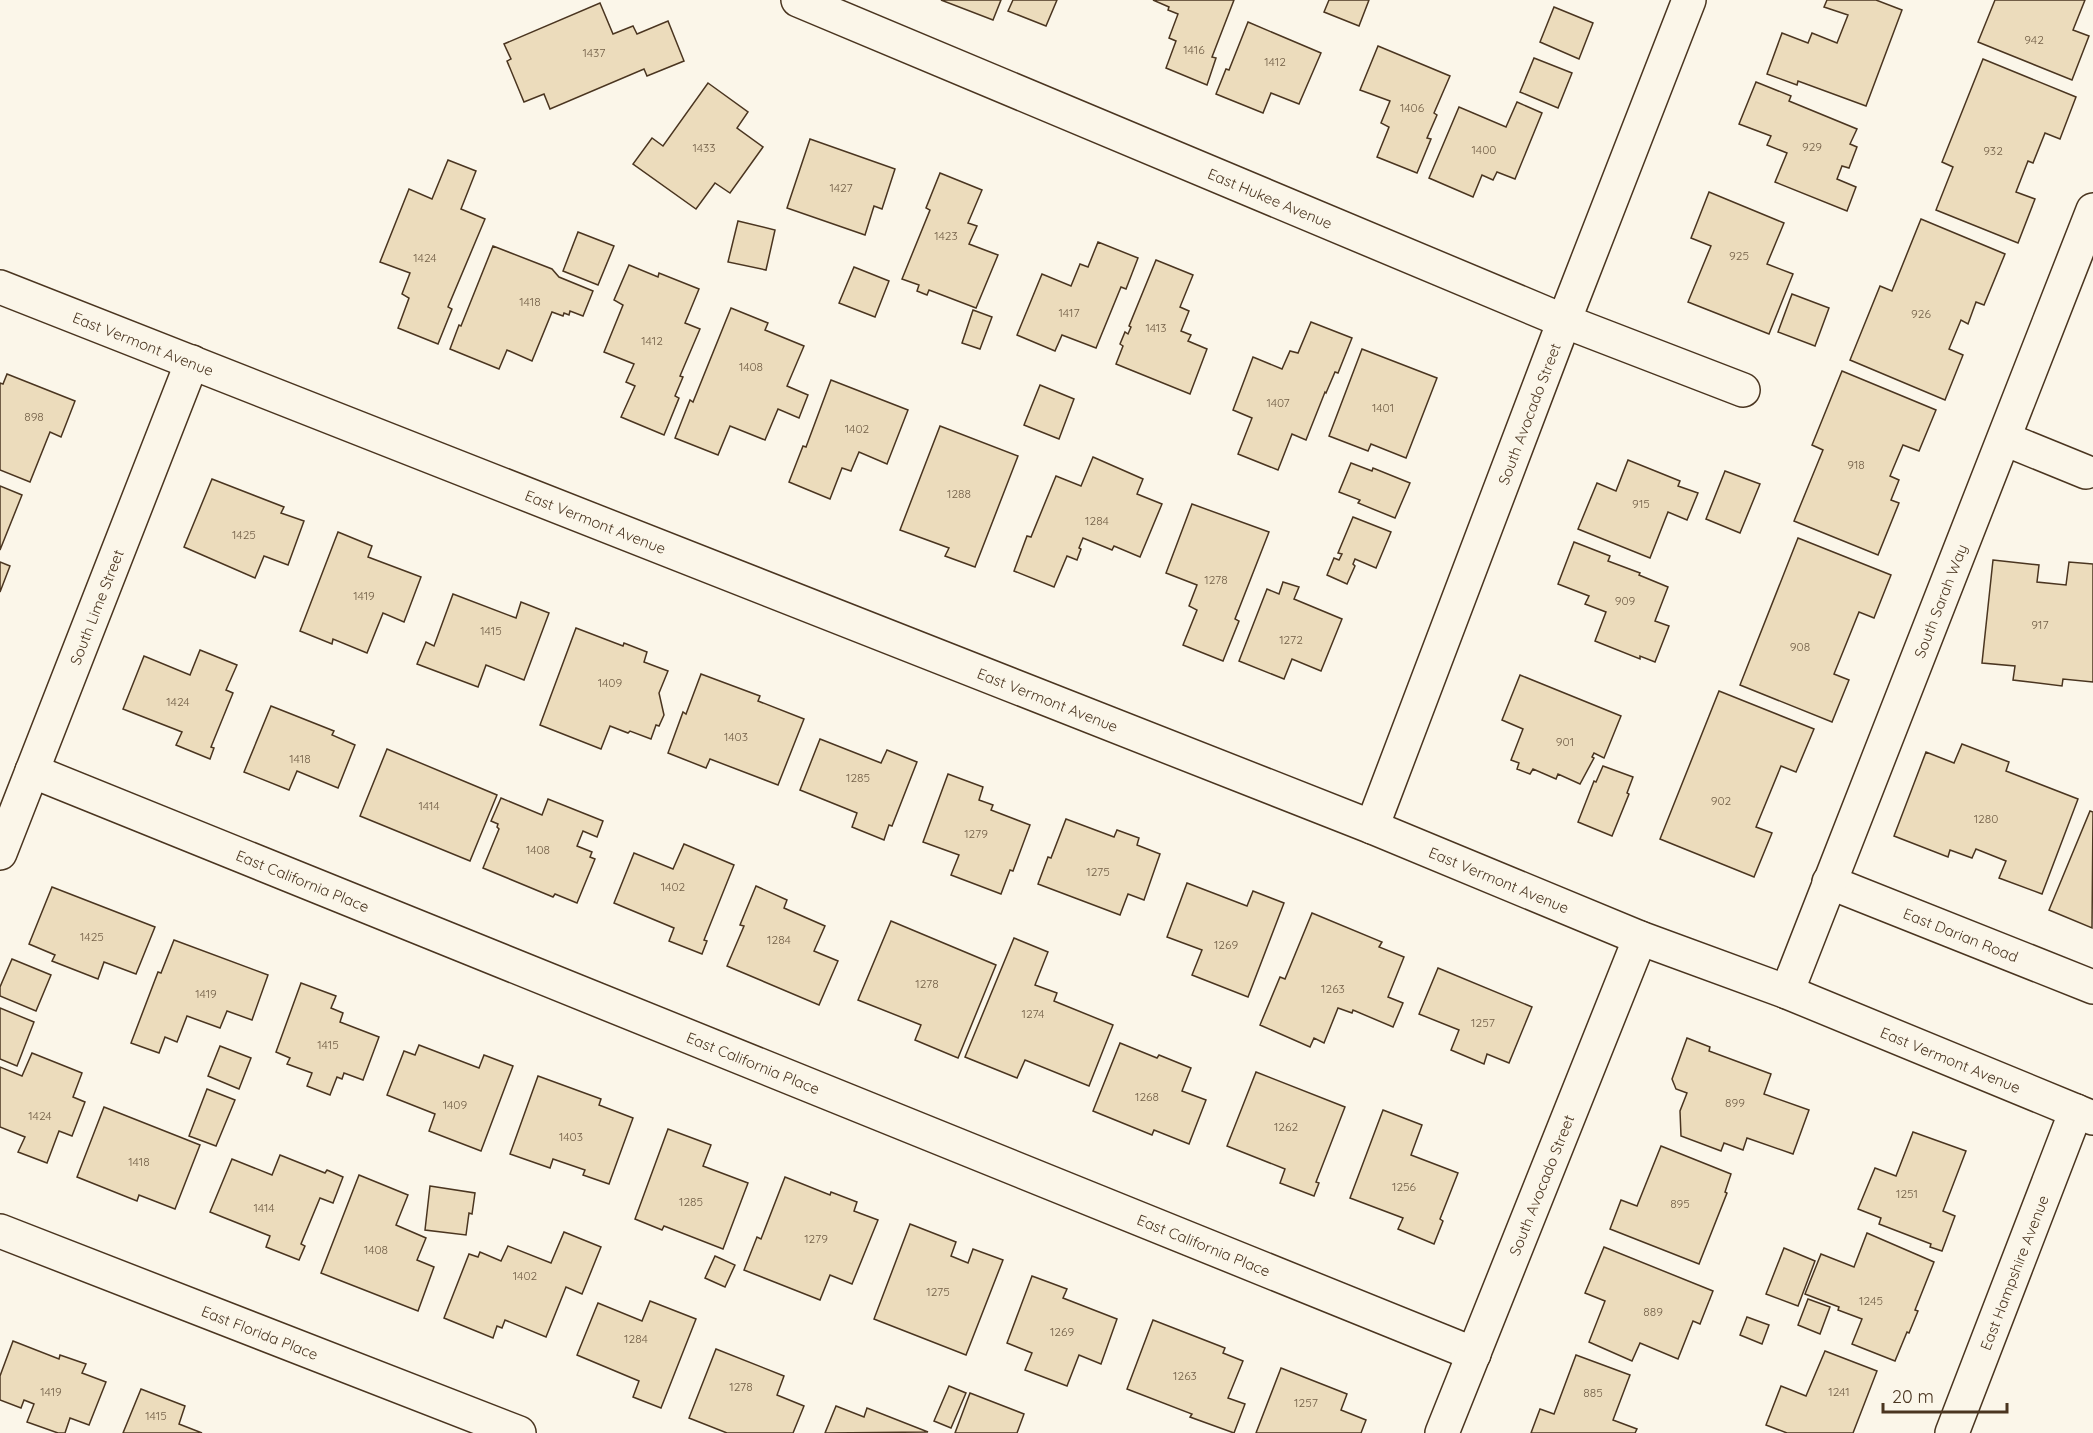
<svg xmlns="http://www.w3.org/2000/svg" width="2093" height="1433" font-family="Quicksand,sans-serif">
<rect width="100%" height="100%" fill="#fbf6e9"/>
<g fill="#ecdcbc" stroke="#4a3520" stroke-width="1.5">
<polygon points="941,0 1001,0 993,20"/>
<polygon points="1013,0 1057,0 1046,26 1008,11"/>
<polygon points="1153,0 1234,0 1212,57 1216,58 1207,85 1166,68 1176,41 1169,38 1178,14 1168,10 1169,7"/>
<polygon points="1329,0 1369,0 1359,26 1324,12"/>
<polygon points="1827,0 1876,0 1902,10 1866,106 1798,81 1797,85 1767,74 1782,33 1808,43 1812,33 1837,43 1848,15 1824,7"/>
<polygon points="1995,0 2085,0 2073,30 2089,36 2072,80 1978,42"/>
<polygon points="600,3 613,34 633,26 637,34 668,21 684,61 647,76 644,69 550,109 544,94 524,102 507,61 511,59 504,44"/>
<polygon points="1554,7 1593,23 1579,59 1540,42"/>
<polygon points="1248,22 1321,53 1299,104 1271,93 1263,113 1216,94 1226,69 1229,70"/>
<polygon points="1378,46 1450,76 1434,113 1437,115 1427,138 1431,139 1417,173 1377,157 1389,127 1381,123 1390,101 1360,90"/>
<polygon points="1534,58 1572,73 1558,108 1520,92"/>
<polygon points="1983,59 2076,97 2060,139 2045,133 2033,163 2028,161 2016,192 2035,199 2018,243 1936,210 1953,167 1942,162"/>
<polygon points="1756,82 1791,96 1789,101 1857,129 1850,144 1857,147 1849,168 1842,166 1837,179 1856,187 1847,211 1775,182 1787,153 1767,145 1771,136 1739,124"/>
<polygon points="708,83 748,112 737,128 763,147 730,193 715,183 696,209 633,164 652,138 663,146"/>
<polygon points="1517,102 1542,113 1515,179 1497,172 1493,180 1482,175 1473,197 1429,178 1459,107 1506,127"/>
<polygon points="810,139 895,169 882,209 874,206 865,235 787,208"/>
<polygon points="448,160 476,171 461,209 485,219 448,307 452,309 438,344 398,328 409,298 402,294 410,273 380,262 409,189 432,199"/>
<polygon points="940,173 982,190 968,223 977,226 969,244 998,255 976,308 929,290 927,295 917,291 919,285 902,279 930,210 926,208"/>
<polygon points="1709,192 1784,223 1767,264 1793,274 1769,334 1688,302 1711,246 1691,238"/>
<polygon points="1921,219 2005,254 1984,305 1976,302 1968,324 1961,320 1949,349 1963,355 1945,400 1850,360 1880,286 1892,291"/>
<polygon points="738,221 775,230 766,270 728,262"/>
<polygon points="578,232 614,246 598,285 563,271"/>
<polygon points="1098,242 1138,258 1126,289 1121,287 1096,348 1062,335 1055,351 1017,335 1042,274 1071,286 1080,264 1088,267"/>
<polygon points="493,246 552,269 559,277 593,291 583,316 570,311 569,315 564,313 563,316 552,312 532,361 507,350 499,369 450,349 459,325 461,326"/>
<polygon points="1156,260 1193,275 1180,307 1189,311 1181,331 1191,335 1188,341 1207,349 1190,394 1116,364 1123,346 1120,344 1125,332 1128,334 1131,327 1129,326"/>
<polygon points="629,265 658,277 659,273 699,289 685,323 700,329 680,376 683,377 675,396 679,398 664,435 621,417 635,386 626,382 634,364 604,352 623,305 614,300"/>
<polygon points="854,267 889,281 875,317 839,303"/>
<polygon points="1792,294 1829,308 1815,346 1778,332"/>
<polygon points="731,308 768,323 765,330 804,346 787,386 808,395 799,418 778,409 765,440 730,426 718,455 675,438 690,400 693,402"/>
<polygon points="973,310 992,317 980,349 962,343"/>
<polygon points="1311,322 1352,338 1338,373 1335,372 1326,393 1325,392 1306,440 1292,434 1278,470 1238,454 1252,418 1233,410 1253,357 1282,369 1290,351 1298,353"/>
<polygon points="1362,349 1437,378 1406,458 1371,444 1368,451 1329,436"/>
<polygon points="1842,371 1936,410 1919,451 1903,445 1890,476 1899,480 1891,500 1899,503 1878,555 1794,521 1823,450 1812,445"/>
<polygon points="7,374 75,401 61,437 50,432 30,482 0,470 0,383 3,384"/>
<polygon points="831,380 908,410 887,464 859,452 851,471 842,468 830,499 789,482 803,446 806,447"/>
<polygon points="1040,385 1074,399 1059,439 1024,425"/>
<polygon points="940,426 1018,456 975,567 945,556 949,548 900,530"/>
<polygon points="1093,457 1143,479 1137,494 1162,504 1140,557 1114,546 1112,550 1083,538 1079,548 1081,549 1077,560 1067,556 1054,587 1014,571 1027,536 1031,537 1056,476 1081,486"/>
<polygon points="1628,460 1680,481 1678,486 1698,493 1687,520 1668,512 1650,558 1578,529 1597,483 1616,491"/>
<polygon points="1351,463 1372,471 1373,468 1410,483 1395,518 1358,503 1360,500 1339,492"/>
<polygon points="1725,471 1760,484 1740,533 1706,519"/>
<polygon points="212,479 284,507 281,513 304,521 288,565 264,556 255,578 184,547"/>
<polygon points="0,486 22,495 0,550"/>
<polygon points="1192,504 1269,532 1235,619 1239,621 1223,661 1183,645 1197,610 1189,606 1197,585 1166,573"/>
<polygon points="1353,517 1391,532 1376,568 1355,559 1353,564 1355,566 1347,584 1327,575 1334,558 1339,560 1342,554 1338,553"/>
<polygon points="338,532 372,546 368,557 421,577 404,622 383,613 367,653 333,639 332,644 300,631"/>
<polygon points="1798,538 1891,575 1874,618 1859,612 1834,674 1849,680 1832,722 1740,685"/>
<polygon points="1574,542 1610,556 1608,561 1640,573 1639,575 1668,587 1655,621 1669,626 1655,662 1640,656 1640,659 1595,641 1606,612 1585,604 1589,596 1558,584"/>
<polygon points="1993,560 2039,565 2037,582 2066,585 2069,562 2093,564 2093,682 2063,679 2062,686 2013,680 2015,666 1982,663"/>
<polygon points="0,562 10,566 0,592"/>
<polygon points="1283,582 1299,587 1294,599 1342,619 1321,671 1292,659 1284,679 1239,661 1267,589 1279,594"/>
<polygon points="453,594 516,618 521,602 549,613 524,680 486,665 478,687 417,664 426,642 434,646"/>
<polygon points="576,628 623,646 624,643 647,652 644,662 668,671 659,693 664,715 659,726 656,725 651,739 630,731 628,733 610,726 601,749 540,725"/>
<polygon points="200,650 237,665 226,690 233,693 211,747 214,748 210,759 176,745 182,732 123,709 144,656 190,675"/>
<polygon points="701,674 760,696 758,701 804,719 778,785 710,759 706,768 668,753 683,712 686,714"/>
<polygon points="1520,675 1621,716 1604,758 1594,753 1592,757 1594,758 1580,784 1558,774 1556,779 1533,769 1530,774 1517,769 1519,763 1511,760 1523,729 1502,720"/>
<polygon points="1719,691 1814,729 1796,772 1781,766 1756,827 1772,833 1754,877 1660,839"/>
<polygon points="271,706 334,731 332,735 355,745 338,788 297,771 289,790 244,772"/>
<polygon points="820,739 881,763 887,750 917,762 892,826 889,825 884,840 852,827 857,813 800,790"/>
<polygon points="1962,744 2009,762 2006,771 2078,799 2042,894 1999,878 2006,861 1976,849 1972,858 1950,850 1948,857 1894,836 1926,752 1954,763"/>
<polygon points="387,749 497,795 470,861 360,816"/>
<polygon points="1603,766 1633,777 1627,793 1629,794 1612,836 1578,822 1594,781 1596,782"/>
<polygon points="948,774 983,787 979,800 993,805 991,810 1030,825 1013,871 1010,870 1001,894 951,875 959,855 923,842"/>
<polygon points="501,798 542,815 548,799 603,821 597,837 583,831 577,846 592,852 590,857 595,859 577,903 555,894 553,897 483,868 499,829 497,827 498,824 491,821"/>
<polygon points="2090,811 2093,812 2092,928 2049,910"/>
<polygon points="1066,819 1114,837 1117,830 1139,838 1137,845 1160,854 1144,900 1128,894 1120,915 1038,884 1048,857 1051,858"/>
<polygon points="684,844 734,865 704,940 707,941 702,954 669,941 674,928 614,903 634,853 673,869"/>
<polygon points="1187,883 1247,906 1253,891 1284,903 1248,997 1192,975 1202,950 1167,937"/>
<polygon points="756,886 787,900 784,908 825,926 814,951 838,961 819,1005 727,966 744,926 740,925"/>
<polygon points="52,887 155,927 136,974 104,962 98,979 52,961 55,955 29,944"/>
<polygon points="1312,913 1382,942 1379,947 1404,957 1388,997 1403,1003 1393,1027 1353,1010 1352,1013 1338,1008 1324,1043 1314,1038 1310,1047 1260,1025 1280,977 1285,979"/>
<polygon points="891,921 996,965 958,1058 915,1040 921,1025 858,1000"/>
<polygon points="1014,938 1048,952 1035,985 1057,993 1054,1001 1113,1025 1089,1086 1025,1060 1017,1078 965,1057"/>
<polygon points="174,940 268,975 252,1020 227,1011 220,1028 187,1016 177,1042 165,1037 159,1053 131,1043 158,972 161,973"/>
<polygon points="12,959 51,975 36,1011 0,996 0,987"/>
<polygon points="1438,968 1532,1007 1509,1063 1487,1054 1484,1064 1451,1050 1459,1030 1419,1014"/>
<polygon points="301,983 336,996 331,1008 343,1013 340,1022 379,1037 363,1080 344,1073 342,1079 337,1077 330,1095 307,1086 312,1073 287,1064 290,1058 276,1052"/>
<polygon points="0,1008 34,1022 17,1066 0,1059"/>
<polygon points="1687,1038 1710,1047 1709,1051 1771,1074 1764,1094 1809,1110 1793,1154 1747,1138 1743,1150 1724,1143 1721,1151 1681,1136 1680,1111 1687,1093 1676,1089 1672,1079"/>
<polygon points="1120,1043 1157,1058 1159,1055 1191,1068 1182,1091 1206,1100 1189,1144 1154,1130 1152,1135 1093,1111"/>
<polygon points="419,1045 479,1068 484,1055 513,1066 481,1151 429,1131 435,1114 387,1095 404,1051 415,1055"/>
<polygon points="220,1046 251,1058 239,1089 208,1076"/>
<polygon points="32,1053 82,1073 73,1097 85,1102 72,1136 59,1131 47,1163 18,1152 25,1137 0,1127 0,1067 22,1076"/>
<polygon points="1256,1072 1345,1107 1316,1182 1319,1183 1314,1196 1280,1183 1285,1169 1227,1146"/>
<polygon points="538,1076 601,1099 599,1105 633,1118 609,1184 583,1175 585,1170 553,1159 550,1168 510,1154"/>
<polygon points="207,1089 235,1100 216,1146 189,1136"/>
<polygon points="104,1107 200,1145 175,1209 139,1195 137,1201 77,1177"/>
<polygon points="1383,1110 1422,1125 1411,1155 1458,1173 1440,1219 1443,1221 1434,1244 1398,1229 1403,1218 1350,1198"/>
<polygon points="668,1129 711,1145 703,1166 748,1183 723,1249 664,1226 662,1230 635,1219"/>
<polygon points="1913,1132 1966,1151 1943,1211 1955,1216 1942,1251 1930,1247 1931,1244 1879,1224 1881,1218 1858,1209 1875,1168 1896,1176"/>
<polygon points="1661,1146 1731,1174 1725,1192 1727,1193 1699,1264 1610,1229 1621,1200 1637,1206"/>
<polygon points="280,1155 325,1173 327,1170 343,1177 333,1203 320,1198 301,1244 305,1246 299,1260 266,1247 270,1236 210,1212 232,1159 272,1175"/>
<polygon points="359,1175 408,1195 396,1225 426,1238 417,1260 434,1267 418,1311 321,1273"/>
<polygon points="785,1177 830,1195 831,1192 857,1202 854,1211 878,1220 852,1284 830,1275 820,1300 744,1270 757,1237 761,1239"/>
<polygon points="430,1186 475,1193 472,1214 469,1213 466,1235 425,1230"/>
<polygon points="910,1224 956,1242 951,1256 968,1263 973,1249 1003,1260 966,1355 874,1319"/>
<polygon points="564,1232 601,1247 582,1294 566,1287 546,1337 505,1320 502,1328 497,1326 493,1338 444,1318 469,1254 478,1257 480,1252 501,1261 508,1246 551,1263"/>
<polygon points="1867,1233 1934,1262 1915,1310 1918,1311 1909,1333 1907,1332 1895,1361 1852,1344 1862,1319 1838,1310 1839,1307 1805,1294 1821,1254 1854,1267"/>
<polygon points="1604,1247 1713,1291 1700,1324 1693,1321 1678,1359 1640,1343 1632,1361 1589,1342 1605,1301 1585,1293"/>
<polygon points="1784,1248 1815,1261 1798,1306 1766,1294"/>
<polygon points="715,1256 735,1265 725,1287 705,1278"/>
<polygon points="1032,1276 1067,1289 1063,1298 1117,1319 1101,1364 1079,1355 1067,1386 1025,1370 1032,1353 1007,1343"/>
<polygon points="1808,1299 1830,1307 1820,1334 1798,1325"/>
<polygon points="650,1301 696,1319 661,1408 633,1397 639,1381 577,1355 598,1303 642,1321"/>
<polygon points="1747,1317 1769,1325 1762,1344 1740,1335"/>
<polygon points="1153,1320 1225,1348 1223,1353 1243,1361 1228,1398 1245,1404 1234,1433 1190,1417 1192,1414 1127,1389"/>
<polygon points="13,1341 59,1359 60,1355 86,1364 82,1373 106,1382 89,1425 70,1418 65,1433 58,1433 27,1422 34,1404 24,1400 21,1408 0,1400 0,1376"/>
<polygon points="716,1349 784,1376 777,1395 804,1406 793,1433 727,1433 689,1418"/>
<polygon points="1825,1351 1877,1371 1853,1433 1787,1433 1766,1425 1781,1386 1806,1396"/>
<polygon points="1576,1355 1630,1375 1613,1420 1637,1429 1635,1433 1531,1433 1540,1409 1554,1414"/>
<polygon points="1281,1368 1347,1394 1341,1410 1366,1420 1361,1433 1256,1433"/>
<polygon points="949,1386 966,1393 951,1428 934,1421"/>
<polygon points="141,1389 185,1406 179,1424 202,1433 123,1433"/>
<polygon points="970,1393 1024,1414 1017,1433 955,1433"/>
<polygon points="836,1406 864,1417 867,1408 928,1432 825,1433"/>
</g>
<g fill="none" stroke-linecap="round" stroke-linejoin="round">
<defs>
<g id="street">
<path id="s1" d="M798,0L1564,321L1743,390"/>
<polyline points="2005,439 2086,472"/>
<path id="s2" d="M32,771L1474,1354"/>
<path id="s3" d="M1372,827L1564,321L1689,0"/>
<path id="s4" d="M0,853L192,362"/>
<path id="s5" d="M1829,882L2093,987"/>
<path id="s6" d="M1787,992L2093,210"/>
<path id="s7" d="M0,1231L519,1433"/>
<path id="s8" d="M1442,1433L1640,938"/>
<path id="s9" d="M1952,1433L2076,1111"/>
</g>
<g id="secondary">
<path id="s10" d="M0,287L1372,827L1640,938L1787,992L2093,1118"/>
</g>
</defs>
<use href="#street" stroke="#4a3520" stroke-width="36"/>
<use href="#secondary" stroke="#4a3520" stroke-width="36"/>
<use href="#street" stroke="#fbf6e9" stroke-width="33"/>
<use href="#secondary" stroke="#fbf6e9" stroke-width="33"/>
</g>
<g text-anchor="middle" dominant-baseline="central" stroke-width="4.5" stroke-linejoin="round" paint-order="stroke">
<g font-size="12" fill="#725f47">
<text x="2034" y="39">942</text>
<text x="1194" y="49">1416</text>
<text x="594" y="52">1437</text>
<text x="1275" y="61">1412</text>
<text x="1412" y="107">1406</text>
<text x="1812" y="146">929</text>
<text x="704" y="147">1433</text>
<text x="1484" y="149">1400</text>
<text x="1993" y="150">932</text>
<text x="841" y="187">1427</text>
<text x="946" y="235">1423</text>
<text x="1739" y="255">925</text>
<text x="425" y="257">1424</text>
<text x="530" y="301">1418</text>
<text x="1069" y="312">1417</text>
<text x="1921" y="313">926</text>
<text x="1156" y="327">1413</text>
<text x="652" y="340">1412</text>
<text x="751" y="366">1408</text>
<text x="1278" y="402">1407</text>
<text x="1383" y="407">1401</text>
<text x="34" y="416">898</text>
<text x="857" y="428">1402</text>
<text x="1856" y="464">918</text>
<text x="959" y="493">1288</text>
<text x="1641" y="503">915</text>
<text x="1097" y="520">1284</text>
<text x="244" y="534">1425</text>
<text x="1216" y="579">1278</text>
<text x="364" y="595">1419</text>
<text x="1625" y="600">909</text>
<text x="2040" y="624">917</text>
<text x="491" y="630">1415</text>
<text x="1291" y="639">1272</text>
<text x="1800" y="646">908</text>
<text x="610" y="682">1409</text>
<text x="178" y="701">1424</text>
<text x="736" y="736">1403</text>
<text x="1565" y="741">901</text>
<text x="300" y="758">1418</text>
<text x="858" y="777">1285</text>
<text x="1721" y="800">902</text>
<text x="429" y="805">1414</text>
<text x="1986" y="818">1280</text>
<text x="976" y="833">1279</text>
<text x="538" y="849">1408</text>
<text x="1098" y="871">1275</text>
<text x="673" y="886">1402</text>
<text x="92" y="936">1425</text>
<text x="779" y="939">1284</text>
<text x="1226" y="944">1269</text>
<text x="927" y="983">1278</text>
<text x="1333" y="988">1263</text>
<text x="206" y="993">1419</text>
<text x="1033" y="1013">1274</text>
<text x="1483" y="1022">1257</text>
<text x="328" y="1044">1415</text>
<text x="1147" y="1096">1268</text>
<text x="1735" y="1102">899</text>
<text x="455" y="1104">1409</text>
<text x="40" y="1115">1424</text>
<text x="1286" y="1126">1262</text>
<text x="571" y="1136">1403</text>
<text x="139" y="1161">1418</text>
<text x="1404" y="1186">1256</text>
<text x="1907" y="1193">1251</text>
<text x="691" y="1201">1285</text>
<text x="1680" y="1203">895</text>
<text x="264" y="1207">1414</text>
<text x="816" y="1238">1279</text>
<text x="376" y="1249">1408</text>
<text x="525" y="1275">1402</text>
<text x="938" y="1291">1275</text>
<text x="1871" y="1300">1245</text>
<text x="1653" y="1311">889</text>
<text x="1062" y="1331">1269</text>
<text x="636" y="1338">1284</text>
<text x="1185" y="1375">1263</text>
<text x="741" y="1386">1278</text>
<text x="51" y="1391">1419</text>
<text x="1839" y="1391">1241</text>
<text x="1593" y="1392">885</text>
<text x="1306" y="1402">1257</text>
<text x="156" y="1415">1415</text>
</g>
<g font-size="15" fill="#4a3520" stroke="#fbf6e9">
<text stroke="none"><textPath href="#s1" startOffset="512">East Hukee Avenue</textPath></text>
<text stroke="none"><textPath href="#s10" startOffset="154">East Vermont Avenue</textPath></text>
<text stroke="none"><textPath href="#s3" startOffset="442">South Avocado Street</textPath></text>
<text stroke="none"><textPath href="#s10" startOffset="640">East Vermont Avenue</textPath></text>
<text stroke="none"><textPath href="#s6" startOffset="420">South Sarah Way</textPath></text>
<text stroke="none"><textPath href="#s4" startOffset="264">South Lime Street</textPath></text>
<text stroke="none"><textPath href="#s10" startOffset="1126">East Vermont Avenue</textPath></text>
<text stroke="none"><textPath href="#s10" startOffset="1612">East Vermont Avenue</textPath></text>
<text stroke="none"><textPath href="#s2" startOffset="292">East California Place</textPath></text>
<text stroke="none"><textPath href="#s5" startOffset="142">East Darian Road</textPath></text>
<text stroke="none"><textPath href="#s10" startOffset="2098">East Vermont Avenue</textPath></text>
<text stroke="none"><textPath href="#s2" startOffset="778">East California Place</textPath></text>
<text stroke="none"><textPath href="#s8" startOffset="267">South Avocado Street</textPath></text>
<text stroke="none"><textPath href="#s2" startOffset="1264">East California Place</textPath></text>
<text stroke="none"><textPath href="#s9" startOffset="172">East Hampshire Avenue</textPath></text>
<text stroke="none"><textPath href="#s7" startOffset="279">East Florida Place</textPath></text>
</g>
</g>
<path d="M1883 1403v9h124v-9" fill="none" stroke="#4a3520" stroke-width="3"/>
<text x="1892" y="1403" font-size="18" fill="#4a3520" stroke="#fbf6e9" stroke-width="4.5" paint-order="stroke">20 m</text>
</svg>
